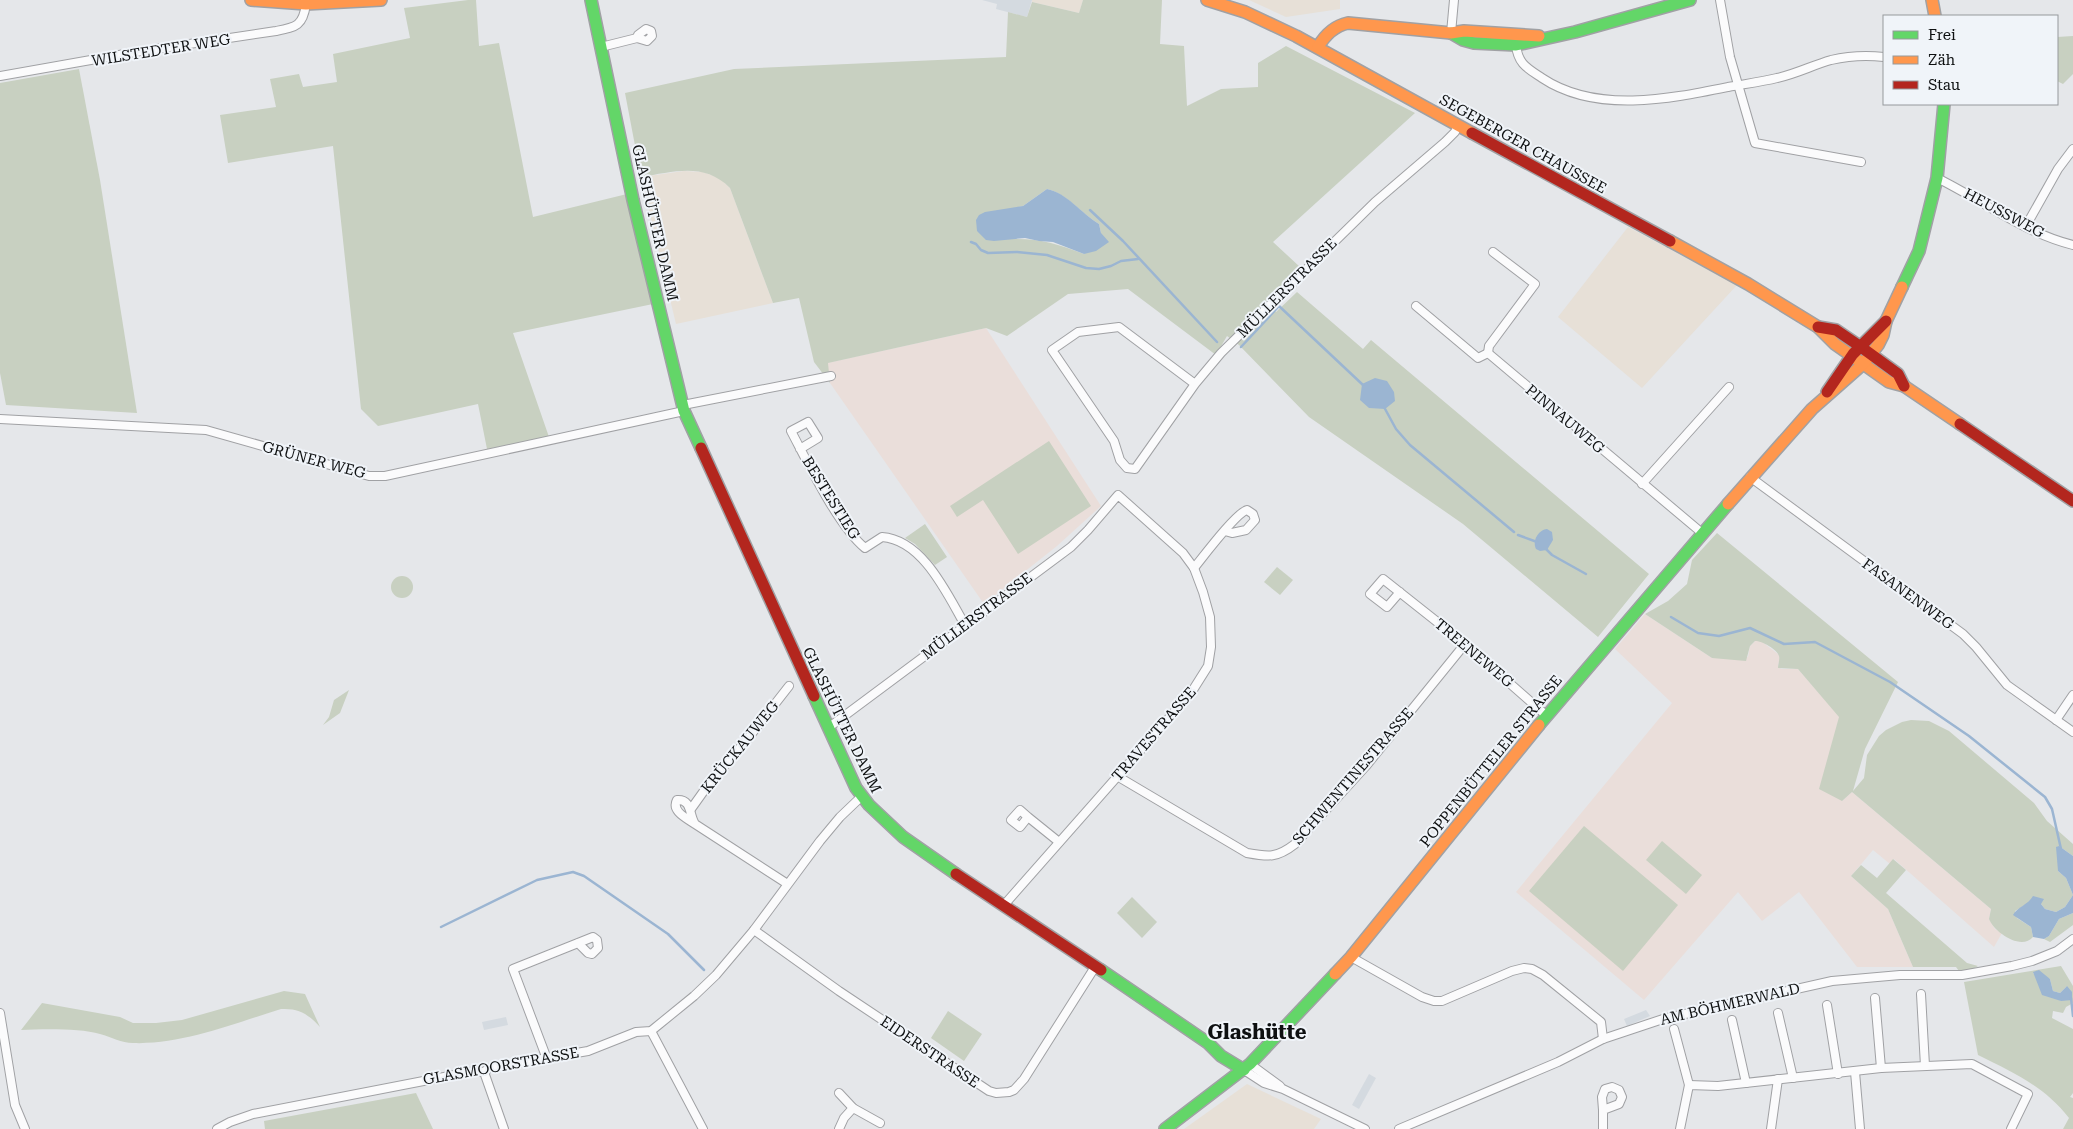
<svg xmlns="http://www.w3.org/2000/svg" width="2073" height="1129" font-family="'Roboto Serif',serif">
<rect width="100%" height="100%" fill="#e5e7ea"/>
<g fill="#e7e0d7">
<polygon points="1032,0 1083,0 1079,13 1032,2"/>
<polygon points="1249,0 1340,0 1340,9 1286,17"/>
<polygon points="684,171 703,172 720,178 730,188 773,303 676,324 641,177"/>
<polygon points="1628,227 1737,285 1642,388 1558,317"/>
<polygon points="1247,1084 1321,1119 1314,1129 1184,1129"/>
</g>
<g fill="#d4dae0">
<polygon points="982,0 1032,0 1027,17 996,9 997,4"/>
<polygon points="1646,1010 1650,1016 1627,1026 1624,1019"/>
<polygon points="506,1017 508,1025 484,1030 482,1022"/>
<polygon points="1369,1074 1376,1078 1359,1109 1352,1105"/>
</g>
<g fill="#eadeda">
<polygon points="986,328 1101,506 1057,546 984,604 830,383 827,363"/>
<polygon points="1645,614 1712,658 1748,657 1750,646 1755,641 1761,641 1778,654 1780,657 1778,666 1781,669 1798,669 1840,717 1842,801 1852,792 1991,909 1989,919 1995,929 2002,933 1994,947 1894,859 1890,864 1873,850 1851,876 1888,909 1913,967 1857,967 1799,892 1762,921 1738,892 1644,1000 1516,892 1672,703 1615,649"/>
</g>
<g fill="#c8d0c1" fill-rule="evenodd">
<polygon points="468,0 476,0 479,46 499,43 533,217 627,194 653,304 513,333 549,437 487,449 478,404 378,426 361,409 333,146 228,163 220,115 276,107 270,79 299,74 303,87 337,82 333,54 410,38 404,8"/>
<path d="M1083,0H1162L1160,44L1184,46L1187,106L1221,89L1258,87V63L1286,46L1415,113L1273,242L1300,267L1266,301L1276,312L1297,292L1363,349L1371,340L1649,574L1598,637L1463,524L1309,417L1239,345L1227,336L1216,355L1128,289L1068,294L1007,336L986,328L828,363L830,383L814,362L799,298L773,303L730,188C704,162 674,172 641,177L625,93L734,69L1006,57L1008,12L1027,17L1032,2L1079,13ZM1047,189C1066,193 1081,213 1099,224L1101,233L1084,254C1058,244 1039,238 1011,239L1015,208L1023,206Z"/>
<polygon points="2073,36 2073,74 2063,84 2057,81 2057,37"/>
<polygon points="79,69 100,180 137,413 6,405 0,373 0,83"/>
<polygon points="1049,441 1091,506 1018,554 983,500 957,517 950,506"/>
<polygon points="925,524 947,557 935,565 915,544 905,538"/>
<path d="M1717,533L1898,682L1865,749L1853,791L1864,778L1867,755L1879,736L1886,730L1902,722L1911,720L1929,721L1949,731L2034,803L2047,821L2073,844V856L2059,846L2058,871L2066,878L2073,895L2065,907L2056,912L2045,909L2041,904L2030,902L2015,911L2017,918L2031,927L2033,937C2021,951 1994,932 1989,919L1991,909L1852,792L1842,801L1819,789L1839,717L1798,669L1778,668C1778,665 1780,659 1779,656C1777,649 1762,641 1755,641L1750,646L1746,661L1712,658L1645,614L1668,601L1687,584L1692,560Z"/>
<polygon points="1277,567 1293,580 1280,595 1264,582"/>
<circle cx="402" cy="587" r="11"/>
<polygon points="349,690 340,713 323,725 329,717 334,700"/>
<polygon points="1584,826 1678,905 1623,971 1529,891"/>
<polygon points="1662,841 1702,875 1686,894 1646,860"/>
<polygon points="1893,859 1906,870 1886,893 1967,963 1978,966 1962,975 1956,967 1913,967 1888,909 1851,876 1861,865 1877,878"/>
<polygon points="1132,897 1157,922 1142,938 1117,913"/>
<polygon points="2073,913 2073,925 2050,942 2044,939 2049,936 2059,919"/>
<path d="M2061,966L2073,986V1003L2066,1007L2063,1013L2053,1011L2052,1018L2073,1029V1093L2070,1097L2073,1098V1129H2063L2069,1118C2044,1086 2014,1073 1978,1055L1964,982ZM2033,973L2050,979L2053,991L2060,993L2067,986L2061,1001Z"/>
<path d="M284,991L305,994L320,1027C308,1014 299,1008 281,1009C236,1023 181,1045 133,1043C121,1043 112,1037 100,1034C80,1028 42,1029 21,1030L42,1003L120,1017L133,1023H156L182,1020Z"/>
<polygon points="948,1011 982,1034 964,1061 931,1038"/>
<polygon points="416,1093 433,1129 265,1129 264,1121"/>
</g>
<g fill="#9bb5d2">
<path d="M1047,189C1067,193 1081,213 1099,224L1101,233L1109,242L1096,251L1084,254L1053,242L1039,241L1025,238L994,241L986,240L977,231L976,220L979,215L985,212L1023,206Z"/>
<polygon points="1375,378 1387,381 1394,392 1395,401 1385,409 1369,408 1360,400 1362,384"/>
<path d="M1547,529L1552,532L1553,540L1547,550L1540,551L1536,549C1532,541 1538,530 1547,529Z"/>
<path d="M2059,846L2073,856V913L2059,919L2049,936L2044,939L2033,937L2031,927L2013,915C2017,907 2028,905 2033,896L2044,899L2041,904L2045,909L2056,912L2065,907L2073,895L2066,878L2058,871L2056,847Z"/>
<polygon points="2039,970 2050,979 2053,991 2060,993 2067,986 2072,992 2072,1000 2061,1001 2042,995 2033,972"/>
</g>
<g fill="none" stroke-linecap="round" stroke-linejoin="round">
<g stroke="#9bb5d2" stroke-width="2.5">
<polyline points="1090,210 1123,241 1217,342"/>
<polyline points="971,242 976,244 981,250 988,253 1017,252 1047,255 1086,268 1099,269 1111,266 1121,261 1138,259"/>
<polyline points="1241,347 1279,306 1363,385"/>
<polyline points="1384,407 1396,429 1410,445 1514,532"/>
<polyline points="1518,535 1537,542"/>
<polyline points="1545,548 1552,555 1586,574"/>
<polyline points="1671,617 1698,633 1719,636 1750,628 1784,644 1815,642 1890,682 1969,736 2045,797 2052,809 2061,849"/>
<polyline points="441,927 537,880 573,872 584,876 668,934 704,970"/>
<polyline points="2071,998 2073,1016"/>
</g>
<defs>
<g id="street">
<polyline points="1720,0 1730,57 1755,143 1861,162"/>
<polygon points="646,29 651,31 652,36 647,41 637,38 638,35"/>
<polyline points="1451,33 1454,0"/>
<path d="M1516,45C1518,64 1527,68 1542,78C1596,114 1669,99 1728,87C1744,84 1761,82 1777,78C1796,74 1813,65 1831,60C1848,56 1867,55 1884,57"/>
<polyline points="601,47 637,38"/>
<path d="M0,76L136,52L276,31C296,27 303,26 306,4"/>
<path d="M1937,178C1982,200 2024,233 2073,245"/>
<polyline points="2026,226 2058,169 2073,149"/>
<polyline points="1416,306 1478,358 1488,353"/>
<polyline points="1488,353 1702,533"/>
<polyline points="1488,353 1489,346 1535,284 1493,252"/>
<polyline points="1195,384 1119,327 1078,332 1052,350 1114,441 1120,460 1127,468 1135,469 1195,384 1221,353 1375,202 1445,142 1455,132 1458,125"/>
<polyline points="683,405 831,376"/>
<polyline points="0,419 206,430 369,476 385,476 684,411"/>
<path d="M800,449L818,438L808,422L791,431C808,463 838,526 865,548L882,537C923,540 947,594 965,625"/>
<polyline points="1750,477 1963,634 1976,647 2007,685 2073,732"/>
<polyline points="1642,484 1729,387"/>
<path d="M1194,568C1203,557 1236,513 1247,510L1253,514L1255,520L1246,530L1232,533L1225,531"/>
<polyline points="1400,592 1387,607 1370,594 1383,579 1460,640 1465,644 1547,716"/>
<polyline points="2056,720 2073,695"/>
<polyline points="828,728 1071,547 1088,530 1118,495 1183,553 1194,568 1203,592 1210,617 1211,647 1208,666 1191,693 1004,905"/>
<path d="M1117,776L1247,853C1269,857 1277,858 1295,844L1366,766L1465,644"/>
<polyline points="691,809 711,781 746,741 789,686"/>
<polyline points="1028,817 1020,810 1011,820 1020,827 1028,817 1059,842"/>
<path d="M695,824C686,818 671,811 677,800C692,799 689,815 695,824L786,883"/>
<polyline points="754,930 839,991 989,1091 996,1093 1009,1092 1014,1090 1024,1079 1095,967"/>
<polyline points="1351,957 1422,997 1434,1001 1442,1001 1512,971 1524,968 1532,969 1543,975 1601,1022 1603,1039"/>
<polyline points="1921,994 1925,1066"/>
<polyline points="1875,998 1881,1068"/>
<polyline points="1827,1005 1838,1074"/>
<polyline points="0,1013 15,1105 25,1129"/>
<polyline points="1778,1013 1793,1078"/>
<polyline points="1732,1020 1746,1083"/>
<polyline points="1674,1029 1689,1085"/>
<polyline points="651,1031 703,1129"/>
<polyline points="547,1059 513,969 593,937 597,940 598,948 592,954 588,953 578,943"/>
<polyline points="1250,1064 1280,1086"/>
<polyline points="1244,1070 1264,1083 1283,1089 1365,1129"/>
<polyline points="484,1072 504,1129"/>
<polyline points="1855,1072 1860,1129"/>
<polyline points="839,1093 853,1108 880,1123"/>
<polyline points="1603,1110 1602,1097 1605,1089 1612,1087 1619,1090 1622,1097 1619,1104 1603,1110 1603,1129"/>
<polyline points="217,1129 230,1122 253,1114 475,1071 484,1072 489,1068 588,1051 636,1032 651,1031 694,996 716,975 754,930 820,841 840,817 861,797"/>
<polyline points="839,1129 844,1118 853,1108"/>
<polyline points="1399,1129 1558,1062 1603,1039 1663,1019 1832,981 1900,975 1962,975 2012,966 2032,961 2057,951 2073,939"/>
<polyline points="1680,1129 1689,1085 1718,1086 1881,1068 1972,1064 2028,1094 2011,1129"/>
<polyline points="1771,1129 1778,1079"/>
</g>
<g id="fast">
<polyline points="591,0 633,200 684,411 701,448"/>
<polyline points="1451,33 1463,40 1474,43 1516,45 1575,32 1690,0"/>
<polyline points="1902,287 1919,251 1937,178 1944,104"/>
<polyline points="814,696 856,788 869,805 903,837 956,874"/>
<polyline points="1539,725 1728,504"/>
<polyline points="1101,970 1208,1043 1221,1056 1244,1070"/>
<polyline points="1165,1129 1250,1064 1335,974"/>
</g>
<g id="slow">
<polyline points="251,0 306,4 381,0"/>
<polyline points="1207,0 1245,12 1296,36 1472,133"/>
<polyline points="1932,0 1935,16"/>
<path d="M1318,47C1325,35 1334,26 1348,23L1451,33L1464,31L1539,36"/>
<polyline points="1670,241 1748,284 1818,327 1835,344 1889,382 1904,386 1960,424"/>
<polyline points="1728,504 1812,409 1863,364 1878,345 1883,335 1886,321 1902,287"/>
<polyline points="1335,974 1351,957 1539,725"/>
</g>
<g id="jam">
<polyline points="1472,133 1670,241"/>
<polyline points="1818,327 1836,330 1861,347 1898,374 1904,386"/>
<polyline points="1827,392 1853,354 1886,321"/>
<polyline points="1960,424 2073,501"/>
<polyline points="701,448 814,696"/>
<polyline points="956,874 1101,970"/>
</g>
</defs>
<use href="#street" stroke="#a0a1a4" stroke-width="10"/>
<use href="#fast" stroke="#a0a1a4" stroke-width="14"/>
<use href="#slow" stroke="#a0a1a4" stroke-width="14"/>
<use href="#jam" stroke="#a0a1a4" stroke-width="14"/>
<use href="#street" stroke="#fbfbfc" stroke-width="8"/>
<use href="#fast" stroke="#63d668" stroke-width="11"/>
<use href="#slow" stroke="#ff974d" stroke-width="11"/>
<use href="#jam" stroke="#b3261e" stroke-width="11"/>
</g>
<g text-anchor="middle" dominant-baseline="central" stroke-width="4" stroke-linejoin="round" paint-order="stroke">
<g font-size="15" fill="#0e1011" stroke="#f0f4f9">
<text transform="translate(161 50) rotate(-9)">WILSTEDTER WEG</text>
<text transform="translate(1523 144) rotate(29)">SEGEBERGER CHAUSSEE</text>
<text transform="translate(2004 213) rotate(28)">HEUSSWEG</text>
<text transform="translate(655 223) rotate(77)">GLASHÜTTER DAMM</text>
<text transform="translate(1287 288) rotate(-45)">MÜLLERSTRASSE</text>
<text transform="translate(1565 419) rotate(40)">PINNAUWEG</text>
<text transform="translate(314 460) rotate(15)">GRÜNER WEG</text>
<text transform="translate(831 498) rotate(58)">BESTESTIEG</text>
<text transform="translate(1908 594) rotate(36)">FASANENWEG</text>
<text transform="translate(977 616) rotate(-37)">MÜLLERSTRASSE</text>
<text transform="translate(1474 653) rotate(40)">TREENEWEG</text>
<text transform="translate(842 720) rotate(64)">GLASHÜTTER DAMM</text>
<text transform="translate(1154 734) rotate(-49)">TRAVESTRASSE</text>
<text transform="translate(740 747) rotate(-51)">KRÜCKAUWEG</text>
<text transform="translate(1491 761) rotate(-51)">POPPENBÜTTELER STRASSE</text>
<text transform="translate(1353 776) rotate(-49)">SCHWENTINESTRASSE</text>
<text transform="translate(1730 1004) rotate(-13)">AM BÖHMERWALD</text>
<text transform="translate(930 1052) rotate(34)">EIDERSTRASSE</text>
<text transform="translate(501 1066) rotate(-10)">GLASMOORSTRASSE</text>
</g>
<g font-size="20" font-weight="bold" fill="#0e1011" stroke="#f0f4f9">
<text x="1257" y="1032">Glashütte</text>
</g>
</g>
<rect x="1883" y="15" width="175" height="90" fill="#f0f4f9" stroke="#96999c"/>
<rect x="1893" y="31" width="25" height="8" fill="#63d668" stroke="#96999c"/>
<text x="1928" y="40" font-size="15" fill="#0e1011">Frei</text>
<rect x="1893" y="56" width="25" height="8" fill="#ff974d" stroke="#96999c"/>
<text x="1928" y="65" font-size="15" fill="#0e1011">Zäh</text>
<rect x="1893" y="81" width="25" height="8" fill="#b3261e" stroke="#96999c"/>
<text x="1928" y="90" font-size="15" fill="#0e1011">Stau</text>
</svg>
